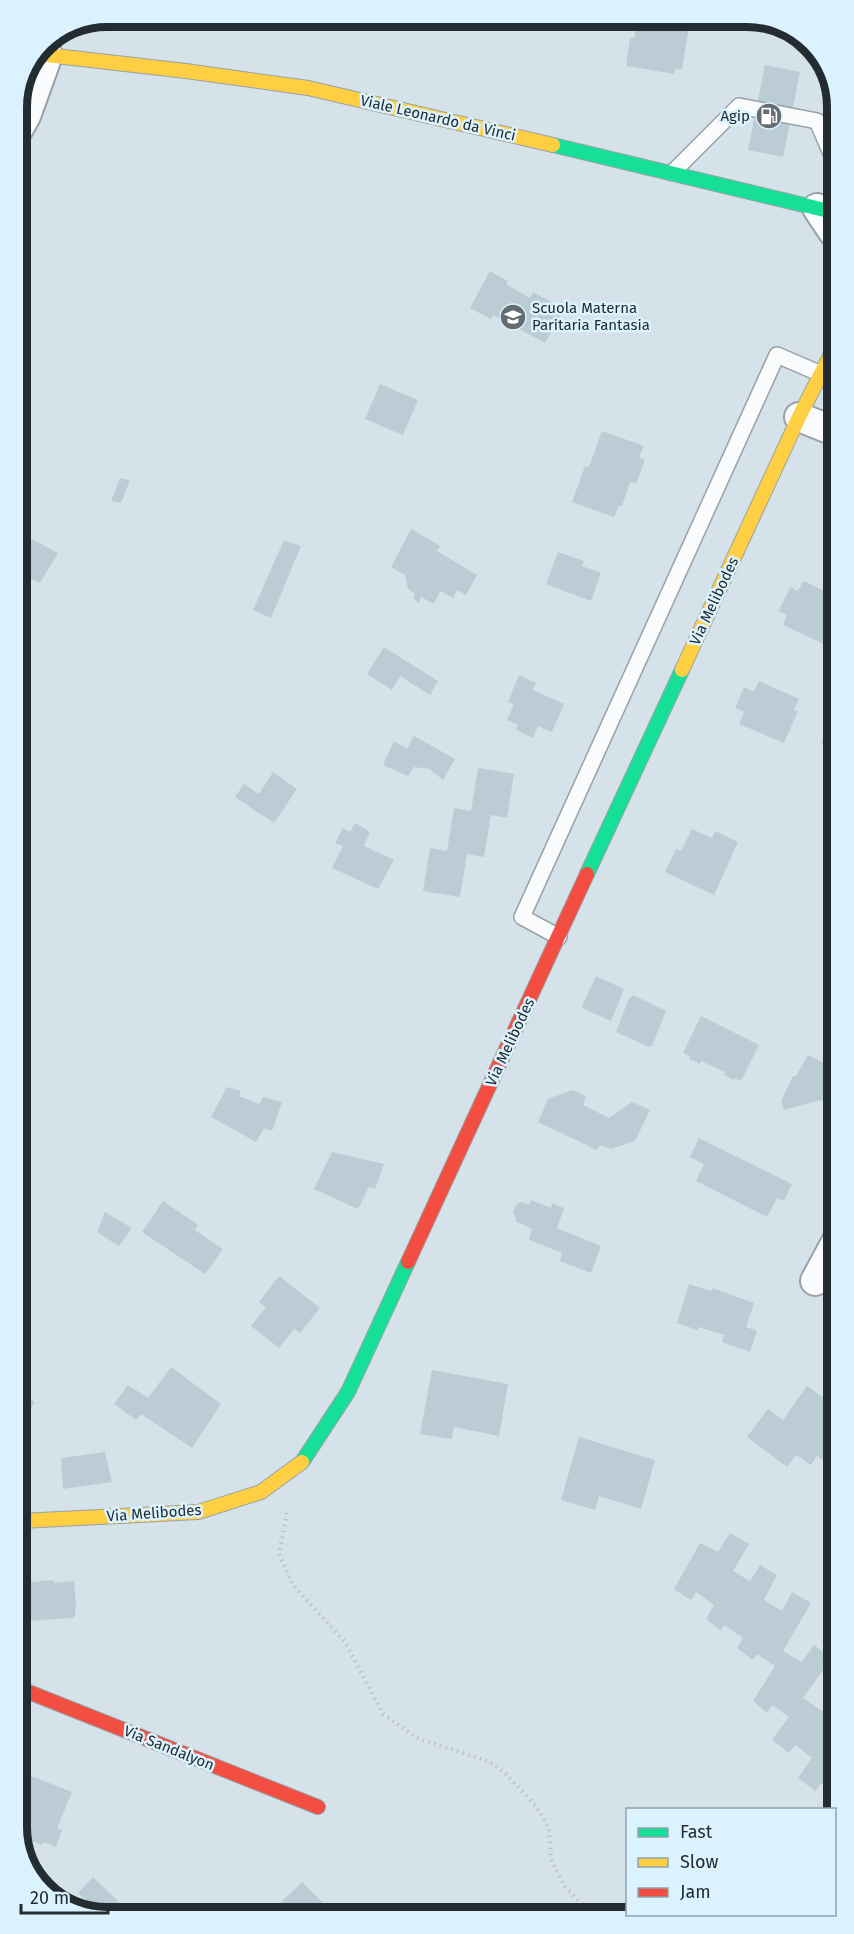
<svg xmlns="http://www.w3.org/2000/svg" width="854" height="1934" font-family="'Fira Sans',sans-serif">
<rect width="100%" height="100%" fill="#d6e2e9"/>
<g fill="#bcccd5">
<polygon points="659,17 690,21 682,69 675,70 674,74 626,66 630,38 635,37 635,32 639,29 650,27 651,20"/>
<polygon points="765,65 800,72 783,157 748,150"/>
<polygon points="490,271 508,281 506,284 530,298 533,292 564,309 545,343 493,315 491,319 470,308"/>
<polygon points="380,384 418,400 403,435 365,419"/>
<polygon points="602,431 644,446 639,457 645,460 636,484 630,482 622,506 619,505 614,517 572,502 585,466 589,467"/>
<polygon points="120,478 130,480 121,503 111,501"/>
<polygon points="834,492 834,529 827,526 832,516 824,512"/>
<polygon points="18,521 31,528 26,536 58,553 40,583 18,571 26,556 18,552"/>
<polygon points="411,529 440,546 437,551 477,575 466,595 457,590 453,598 440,591 434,604 421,597 419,603 413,599 415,594 408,589 405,575 391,567"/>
<polygon points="284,540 301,546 271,618 253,610"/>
<polygon points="558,552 584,561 582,566 601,573 591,601 546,584"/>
<polygon points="803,581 834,595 834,633 828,646 783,625 787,615 779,611 790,587 798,591"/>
<polygon points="384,647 438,681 430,695 400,676 392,690 367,674"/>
<polygon points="519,675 536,683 533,690 564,704 552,732 538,726 533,738 516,730 518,725 507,720 514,704 508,702"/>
<polygon points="759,681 799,699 794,710 798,711 784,743 739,724 744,712 735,708 744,687 754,692"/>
<polygon points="834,715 835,770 823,765 831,747 821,743"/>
<polygon points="414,736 455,759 443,780 429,769 414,767 408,776 383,765 394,741 407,749"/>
<polygon points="478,768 514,774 507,818 491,815 484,857 467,854 460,897 423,891 430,848 447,851 454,808 471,811"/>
<polygon points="273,772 297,789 274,823 235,797 244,784 259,794"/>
<polygon points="355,823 370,832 364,846 394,860 378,889 332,868 343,846 335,843 343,828 350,832"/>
<polygon points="692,829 712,838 715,831 738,842 714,895 665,872 676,849 681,851"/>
<polygon points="596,976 624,989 611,1021 584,1009 582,1006"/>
<polygon points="633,995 666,1011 652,1046 649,1047 616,1032 629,998"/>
<polygon points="701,1016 759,1045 741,1081 736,1078 734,1080 724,1075 725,1072 701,1061 700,1064 689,1059 690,1056 683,1053"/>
<polygon points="808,1055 835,1068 836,1129 828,1116 833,1106 821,1100 784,1110 781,1101 793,1076 796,1076"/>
<polygon points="227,1087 241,1091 239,1096 259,1104 263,1097 282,1102 272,1131 264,1128 256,1142 211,1117"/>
<polygon points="572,1090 586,1096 583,1105 609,1118 632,1102 650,1110 635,1141 611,1149 600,1145 597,1150 538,1122 548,1099"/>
<polygon points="699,1138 792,1184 784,1201 777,1198 767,1217 696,1181 704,1164 690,1157"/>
<polygon points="332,1152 384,1164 375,1189 369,1187 358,1209 314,1189"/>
<polygon points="531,1200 551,1208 552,1203 564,1208 557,1228 601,1246 591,1273 560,1261 562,1253 529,1240 532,1229 517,1222 513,1211 517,1204 521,1202 529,1205"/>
<polygon points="163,1201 198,1225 195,1230 223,1249 205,1274 142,1232"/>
<polygon points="105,1212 132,1228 119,1246 97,1232"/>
<polygon points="279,1276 320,1308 300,1333 294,1329 279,1348 251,1326 266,1307 259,1302"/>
<polygon points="689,1284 711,1291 712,1288 754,1303 746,1327 757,1331 750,1352 722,1342 724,1335 699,1327 697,1330 677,1323"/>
<polygon points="171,1367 221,1404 192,1448 141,1414 136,1420 114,1404 128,1385 148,1398"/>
<polygon points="432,1370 508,1384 499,1436 454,1427 452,1439 420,1434"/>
<polygon points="807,1386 836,1407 836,1455 830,1464 817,1456 811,1465 796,1455 787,1467 747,1437 768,1409 783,1420"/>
<polygon points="20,1391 35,1402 20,1423"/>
<polygon points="579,1437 655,1460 641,1509 599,1496 595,1510 561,1500"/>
<polygon points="105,1452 112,1482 63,1489 61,1458"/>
<polygon points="730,1533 749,1544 733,1571 750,1581 760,1565 777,1575 764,1600 782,1611 792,1592 811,1603 783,1651 802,1662 814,1645 832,1658 803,1698 822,1711 835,1692 837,1693 837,1722 828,1735 837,1741 837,1796 821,1783 815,1791 798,1778 812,1758 795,1745 789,1753 772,1740 789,1717 772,1705 767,1713 753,1701 775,1666 757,1654 753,1660 737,1648 743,1638 724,1625 721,1631 706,1619 714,1605 696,1592 691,1600 674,1589 700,1543 718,1552"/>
<polygon points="54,1580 54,1583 74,1581 76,1604 75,1616 72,1618 26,1621 26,1610 23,1610 21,1598 21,1583"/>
<polygon points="21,1772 72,1792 57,1828 62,1830 56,1847 44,1842 42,1845 21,1836"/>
<polygon points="837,1798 837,1819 834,1817 834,1810 830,1810"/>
<polygon points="93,1877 131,1914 128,1917 101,1917 78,1909 86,1901 78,1893"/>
<polygon points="302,1882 328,1908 320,1916 271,1916 269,1914"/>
</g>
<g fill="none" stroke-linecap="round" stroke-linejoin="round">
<defs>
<g id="lane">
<polyline points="672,173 739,106 817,121 833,158"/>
<polyline points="559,937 522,917 777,355 821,374"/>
</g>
<g id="street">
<polyline points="17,132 26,116 48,55"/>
<polyline points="817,208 833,232"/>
<polyline points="799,417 834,431"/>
<polyline points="815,1281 836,1242"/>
</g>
<g id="fast">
<polyline points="553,145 833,212"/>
<polyline points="587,874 682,670"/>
<polyline points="302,1462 348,1392 408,1262"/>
</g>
<g id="slow">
<polyline points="38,54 186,71 308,88 553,145"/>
<polyline points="682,670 799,417 833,350"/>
<polyline points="21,1521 198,1512 261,1492 302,1462"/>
</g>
<g id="jam">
<polyline points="408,1262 587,874"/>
<polyline points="21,1689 318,1807"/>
</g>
</defs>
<use href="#lane" stroke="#98a2a6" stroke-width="18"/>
<use href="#street" stroke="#98a2a6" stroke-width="32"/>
<use href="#fast" stroke="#98a2a6" stroke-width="16"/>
<use href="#slow" stroke="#98a2a6" stroke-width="16"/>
<use href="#jam" stroke="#98a2a6" stroke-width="16"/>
<polyline stroke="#bcc1c4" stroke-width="4" stroke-dasharray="1.5 4.5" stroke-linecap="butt" points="287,1513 279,1554 293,1585 345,1642 383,1714 417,1738 490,1762 505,1773 536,1806 549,1828 551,1859 565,1887 592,1914"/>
<use href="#lane" stroke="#f9fbfc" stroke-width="15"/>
<use href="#street" stroke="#f9fbfc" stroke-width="28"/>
<use href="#fast" stroke="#16e098" stroke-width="14"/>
<use href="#slow" stroke="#ffcf43" stroke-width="14"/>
<use href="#jam" stroke="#f24e42" stroke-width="14"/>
</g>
<defs>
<symbol id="fuel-disc" viewBox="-11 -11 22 22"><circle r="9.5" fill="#626c71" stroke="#dbf3fe"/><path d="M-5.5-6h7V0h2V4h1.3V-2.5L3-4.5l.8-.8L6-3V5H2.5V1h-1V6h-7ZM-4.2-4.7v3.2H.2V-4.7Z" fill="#fff"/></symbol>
<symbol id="school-disc" viewBox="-11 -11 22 22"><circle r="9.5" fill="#626c71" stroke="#dbf3fe"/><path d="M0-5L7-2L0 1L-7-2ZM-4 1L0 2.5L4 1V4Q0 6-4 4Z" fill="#fff"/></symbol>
</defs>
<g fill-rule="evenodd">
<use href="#fuel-disc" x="754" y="101" width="30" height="30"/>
<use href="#school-disc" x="498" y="302" width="30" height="30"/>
</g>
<g text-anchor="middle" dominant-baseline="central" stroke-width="5" stroke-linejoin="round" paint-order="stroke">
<g font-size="15" fill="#232c31" stroke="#dbf3fe" text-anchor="end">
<text x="750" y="116">Agip</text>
<text x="532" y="308" text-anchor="start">Scuola Materna<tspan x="532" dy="17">Paritaria Fantasia</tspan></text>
</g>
<g font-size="15" fill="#232c31" stroke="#dbf3fe">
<text transform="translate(438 118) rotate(13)">Viale Leonardo da Vinci</text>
<text transform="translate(714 601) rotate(-65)">Via Melibodes</text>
<text transform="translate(510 1042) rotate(-65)">Via Melibodes</text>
<text transform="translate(154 1513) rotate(-4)">Via Melibodes</text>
<text transform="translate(169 1748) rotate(22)">Via Sandalyon</text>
</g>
</g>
<path d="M0 0H854V1934H0ZM107 27H747A80 80 0 0 1 827 107V1827A80 80 0 0 1 747 1907H107A80 80 0 0 1 27 1827V107A80 80 0 0 1 107 27Z" fill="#dbf3fe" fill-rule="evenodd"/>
<path fill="none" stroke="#232c31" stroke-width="8" d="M107 27H747A80 80 0 0 1 827 107V1827A80 80 0 0 1 747 1907H107A80 80 0 0 1 27 1827V107A80 80 0 0 1 107 27Z"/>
<rect x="626" y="1808" width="210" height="108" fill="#dbf3fe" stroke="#91a3ac" stroke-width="1.5"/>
<rect x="638" y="1828" width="30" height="9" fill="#16e098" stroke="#91a3ac" stroke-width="1.5"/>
<text x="680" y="1838" font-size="18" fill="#232c31">Fast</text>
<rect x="638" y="1858" width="30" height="9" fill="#ffcf43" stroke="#91a3ac" stroke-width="1.5"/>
<text x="680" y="1868" font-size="18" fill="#232c31">Slow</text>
<rect x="638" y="1888" width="30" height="9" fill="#f24e42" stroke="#91a3ac" stroke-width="1.5"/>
<text x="680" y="1898" font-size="18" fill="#232c31">Jam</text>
<path d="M21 1904v9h87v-9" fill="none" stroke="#232c31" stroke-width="3"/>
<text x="30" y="1904" font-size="18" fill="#232c31" stroke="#dbf3fe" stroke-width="4.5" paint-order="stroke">20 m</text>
</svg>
